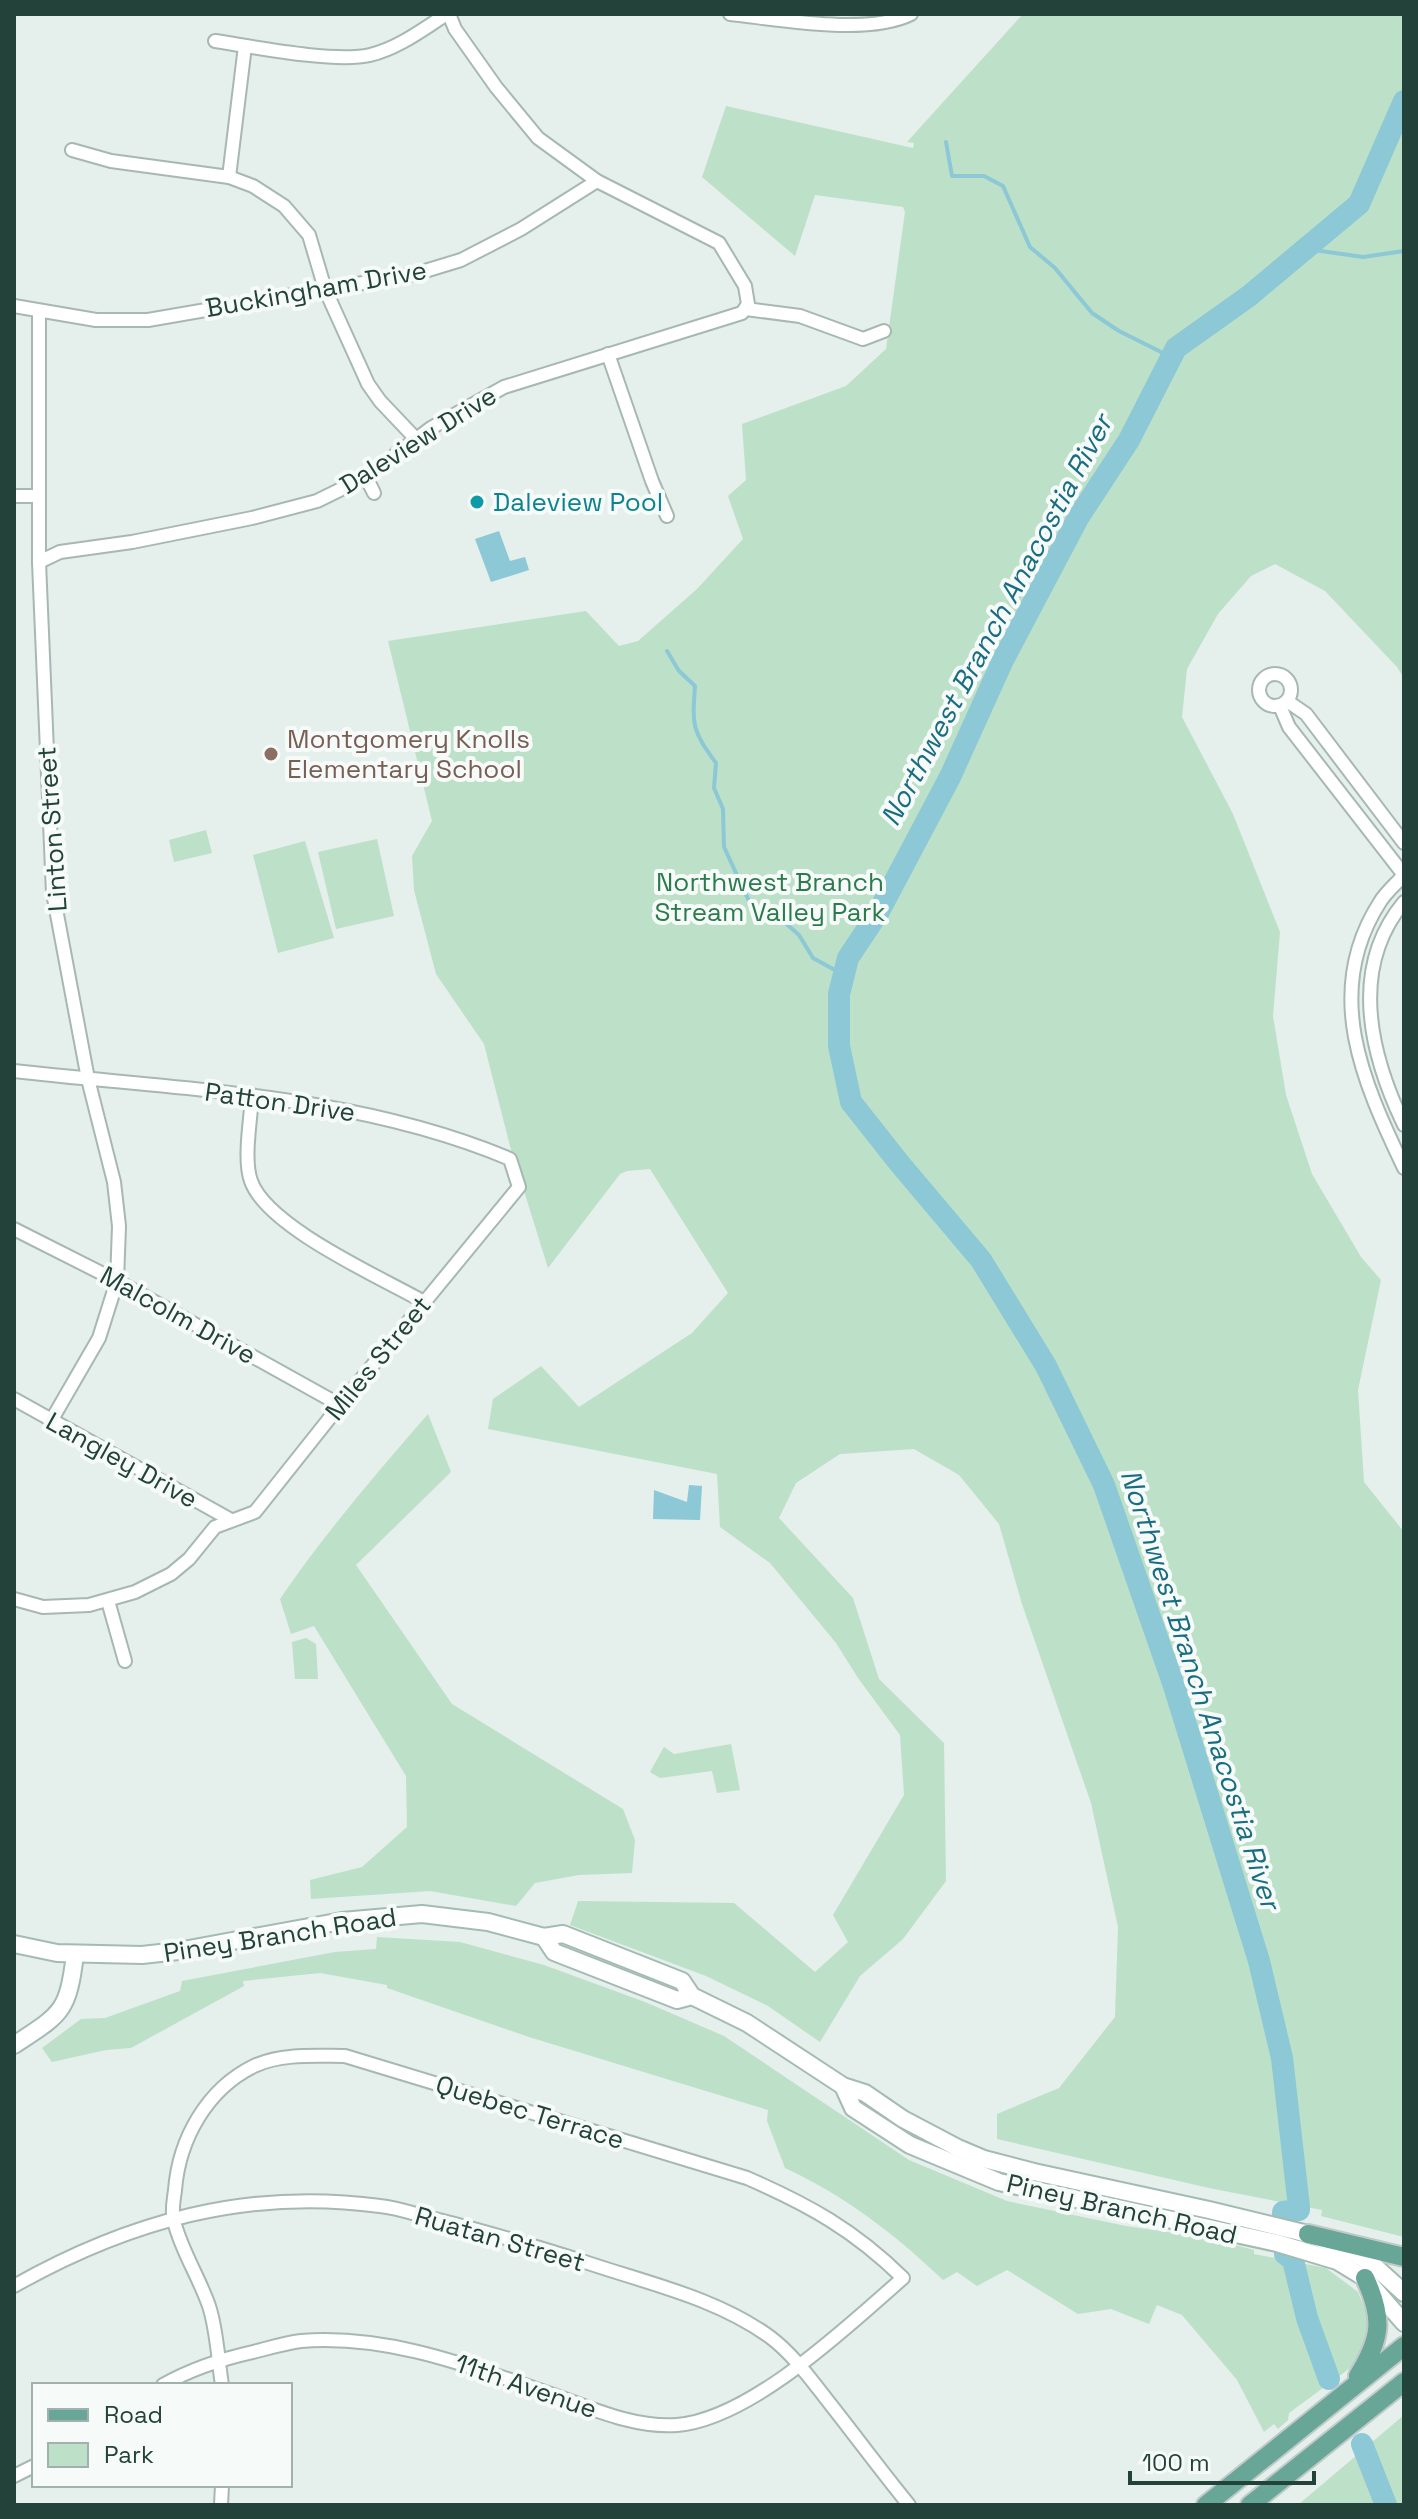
<svg xmlns="http://www.w3.org/2000/svg" width="1418" height="2519" font-family="'Space Grotesk',sans-serif">
<rect width="100%" height="100%" fill="#e5efeb"/>
<g fill="#bde0c8">
<polygon points="1023,14 1404,14 1404,678 1397,667 1325,591 1275,564 1251,576 1218,614 1187,669 1182,717 1233,814 1280,932 1273,1016 1286,1095 1312,1174 1361,1257 1381,1280 1358,1390 1364,1482 1404,1532 1404,2237 1321,2216 1322,2210 1209,2188 997,2139 997,2114 1059,2088 1115,2017 1118,1927 1091,1803 1022,1604 999,1524 959,1475 914,1449 840,1454 796,1483 779,1518 853,1598 879,1679 944,1743 946,1881 903,1939 860,1976 820,2042 768,2006 706,1976 570,1925 578,1901 734,1903 815,1972 848,1942 833,1915 904,1795 900,1735 858,1678 836,1643 770,1563 720,1527 717,1474 488,1429 493,1399 541,1366 579,1407 692,1333 728,1293 650,1169 627,1171 620,1174 548,1268 510,1146 484,1044 436,974 414,890 412,856 432,821 388,641 586,611 619,646 638,641 697,589 743,539 728,496 746,480 742,424 846,386 886,349 905,212 903,207 815,195 795,256 702,177 726,106 913,148 914,143 907,142"/>
<polygon points="206,830 212,853 174,862 169,840"/>
<polygon points="377,839 394,916 336,929 318,852"/>
<polygon points="305,841 334,938 278,953 253,855"/>
<path d="M428,1414L451,1472L356,1565L452,1704L623,1809L635,1840L632,1873L579,1875L535,1883L516,1906L430,1891L311,1899L310,1880L362,1867L407,1827L406,1776L314,1626L291,1634L280,1599C325,1533 376,1474 428,1414Z"/>
<polygon points="306,1638 316,1644 318,1679 295,1679 292,1642"/>
<polygon points="731,1744 740,1790 717,1793 712,1771 660,1778 650,1772 664,1747 674,1754"/>
<path d="M377,1937L460,1942L544,1965L645,2002L724,2036L909,2160L1007,2201L1126,2226L1208,2238L1254,2250V2254L1326,2268L1358,2292L1370,2322L1361,2360L1289,2413L1288,2420L1278,2429L1274,2424L1264,2432L1237,2380L1182,2315L1157,2305L1149,2324L1111,2309L1078,2314L1007,2270L977,2286L957,2272L943,2280C895,2234 845,2196 785,2168L767,2121L768,2110L529,2037L387,1988V1985L320,1973L243,1981L244,1986L131,2048L106,2050L52,2062L42,2048L81,2019L105,2018L180,1991L182,1981L335,1952L376,1949Z"/>
<polygon points="1404,2415 1404,2505 1298,2505"/>
</g>
<g fill="#8cc8d5">
<polygon points="499,531 510,561 525,557 529,570 491,582 475,539"/>
<polygon points="689,1485 702,1486 700,1520 653,1519 654,1490 687,1502"/>
</g>
<g fill="none" stroke-linecap="round" stroke-linejoin="round">
<g stroke="#8cc8d5" stroke-width="4">
<polyline points="946,142 952,176 984,176 1003,186 1030,247 1055,268 1092,313 1119,331 1171,357"/>
<polyline points="1307,249 1363,257 1404,251"/>
<path d="M667,651L679,671L695,686C692,726 692,730 716,763L714,788L723,809L724,847L755,914L782,920L799,935L813,958L844,975"/>
</g>
<g stroke="#8cc8d5" stroke-width="22">
<polyline points="1329,2379 1307,2318 1293,2260 1285,2254 1283,2212 1299,2210 1299,2207 1282,2058 1259,1961 1174,1686 1104,1485 1046,1366 981,1260 900,1164 851,1102 839,1046 839,994 848,958 878,913 950,777 1003,660 1078,518 1129,440 1176,348 1249,296 1359,204 1404,101"/>
<polyline points="1362,2444 1386,2505"/>
</g>
<defs>
<g id="street">
<path d="M730,14C779,19 867,36 911,14"/>
<path d="M215,41C254,47 334,63 370,55C399,48 423,29 447,14"/>
<polyline points="72,150 111,161 229,177 253,186 284,206 309,235 325,289 368,384 380,401 416,439"/>
<polyline points="229,177 245,46"/>
<polyline points="14,306 96,320 148,320 415,274 461,260 521,229 597,181"/>
<polyline points="746,309 800,316 863,339 884,331"/>
<polyline points="39,311 39,562 53,893 88,1079 114,1182 119,1226 117,1281 99,1338 51,1421"/>
<polyline points="608,354 652,481 667,516"/>
<polyline points="366,477 374,493"/>
<polyline points="14,496 38,496"/>
<polyline points="39,562 60,552 132,542 252,518 317,501 366,477 431,428 504,387 742,313 748,304 745,286 719,243 597,181 538,138 496,87 455,29 449,14"/>
<circle cx="1275" cy="690" r="16"/>
<polyline points="1287,701 1306,714 1404,843"/>
<path d="M1280,706L1289,727L1404,875C1396,884 1386,892 1380,902C1322,992 1363,1082 1404,1168"/>
<path d="M1404,902C1349,968 1370,1054 1404,1125"/>
<path d="M14,1071C180,1090 353,1093 510,1159L519,1187L340,1405L255,1512L215,1527L189,1559L171,1574L135,1592L89,1605L43,1607L14,1599"/>
<path d="M252,1095C251,1119 243,1159 251,1181C267,1227 380,1277 424,1302"/>
<polyline points="14,1229 117,1281 340,1405"/>
<polyline points="14,1399 231,1520"/>
<polyline points="108,1601 125,1661"/>
<path d="M14,2286C129,2221 248,2188 380,2206C400,2208 420,2216 439,2220C491,2233 541,2248 591,2264C651,2284 718,2299 770,2337C794,2355 812,2381 831,2405C857,2438 882,2472 909,2505"/>
<path d="M163,2385C191,2369 222,2359 253,2352C269,2348 285,2343 301,2341C389,2334 472,2367 554,2395C593,2409 635,2428 677,2425C751,2419 848,2326 903,2278C854,2230 809,2205 747,2178L345,2056C316,2056 282,2053 254,2066C207,2089 179,2139 175,2190C174,2199 171,2211 174,2221C181,2250 199,2277 209,2306C217,2330 218,2360 222,2385"/>
<polyline points="14,2476 34,2466"/>
<polyline points="221,2505 222,2485"/>
</g>
<g id="secondary">
<polyline points="544,1937 554,1952 677,2000 692,1996"/>
<polyline points="14,1944 57,1953 142,1955 178,1951 342,1921 422,1914 488,1922 544,1937 563,1934 682,1981 692,1996 747,2023 843,2086 865,2093 903,2119 958,2148 984,2159 1034,2172 1209,2210 1308,2234 1349,2250 1371,2263 1404,2293"/>
<path d="M14,2045C61,2014 68,2013 75,1954"/>
<polyline points="843,2086 853,2108 910,2145 999,2182 1277,2243 1337,2261 1365,2278 1404,2323"/>
</g>
<g id="primary">
<polyline points="1308,2234 1404,2257"/>
<path d="M1358,2376C1381,2339 1384,2319 1365,2278"/>
<polyline points="1206,2505 1404,2346"/>
<polyline points="1250,2505 1404,2382"/>
</g>
</defs>
<use href="#street" stroke="#a7b8b2" stroke-width="16"/>
<use href="#secondary" stroke="#a3bbb3" stroke-width="20"/>
<use href="#primary" stroke="#c1cac8" stroke-width="22"/>
<use href="#street" stroke="#fff" stroke-width="12"/>
<use href="#secondary" stroke="#fff" stroke-width="16"/>
<use href="#primary" stroke="#68a698" stroke-width="18"/>
</g>
<circle fill="#0f9aa8" stroke="#f6fbf9" stroke-width="3" cx="477" cy="502" r="8"/>
<circle fill="#8d6e63" stroke="#f6fbf9" stroke-width="3" cx="271" cy="754" r="8"/>
<g text-anchor="middle" dominant-baseline="central" stroke-width="8" stroke-linejoin="round" paint-order="stroke">
<g font-size="26" fill="#23423a" stroke="#f6fbf9">
<text transform="translate(316 289) rotate(-10)">Buckingham Drive</text>
<text transform="translate(418 440) rotate(-32)">Daleview Drive</text>
<text transform="translate(52 829) rotate(-94)">Linton Street</text>
<text transform="translate(280 1102) rotate(8)">Patton Drive</text>
<text transform="translate(178 1315) rotate(29)">Malcolm Drive</text>
<text transform="translate(378 1358) rotate(-51)">Miles Street</text>
<text transform="translate(122 1460) rotate(29)">Langley Drive</text>
<text transform="translate(280 1935) rotate(-9)">Piney Branch Road</text>
<text transform="translate(530 2112) rotate(17)">Quebec Terrace</text>
<text transform="translate(1122 2209) rotate(13)">Piney Branch Road</text>
<text transform="translate(500 2239) rotate(16)">Ruatan Street</text>
<text transform="translate(526 2386) rotate(19)">11th Avenue</text>
</g>
<g font-size="26" fill="#0d838f" stroke="#f6fbf9" text-anchor="start">
<text x="493" y="502">Daleview Pool</text>
</g>
<g font-size="26" fill="#785e54" stroke="#f6fbf9" text-anchor="start">
<text x="287" y="739">Montgomery Knolls<tspan x="287" dy="30">Elementary School</tspan></text>
</g>
<g font-size="26" fill="#2b7b4c" stroke="#f6fbf9">
<text x="770" y="882">Northwest Branch<tspan x="770" dy="30">Stream Valley Park</tspan></text>
</g>
<g font-size="28" font-style="italic" fill="#1a6d81" stroke="#f6fbf9">
<text transform="translate(996 620) rotate(-62)">Northwest Branch Anacostia River</text>
<text transform="translate(1201 1689) rotate(72)">Northwest Branch Anacostia River</text>
</g>
</g>
<rect width="1418" height="2519" fill="none" stroke="#23423a" stroke-width="32"/>
<rect x="32" y="2383" width="260" height="104" fill="#f6fbf9" stroke="#a2b1ad" stroke-width="2"/>
<rect x="48" y="2409" width="40" height="12" fill="#68a698" stroke="#a2b1ad" stroke-width="2"/>
<text x="104" y="2423" font-size="24" fill="#23423a">Road</text>
<rect x="48" y="2443" width="40" height="24" fill="#bde0c8" stroke="#a2b1ad" stroke-width="2"/>
<text x="104" y="2463" font-size="24" fill="#23423a">Park</text>
<path d="M1130 2471v12h184v-12" fill="none" stroke="#23423a" stroke-width="4"/>
<text x="1142" y="2471" font-size="24" fill="#23423a" stroke="#f6fbf9" stroke-width="6" paint-order="stroke">100 m</text>
</svg>
